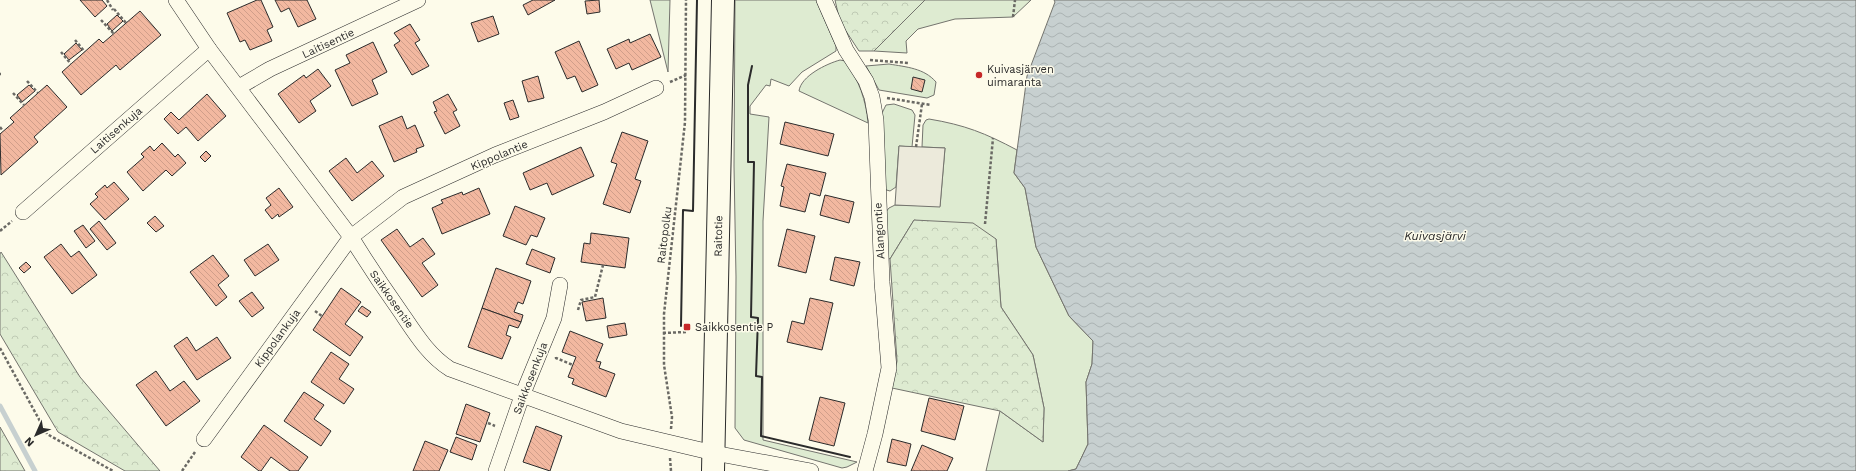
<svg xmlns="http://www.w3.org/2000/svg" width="1856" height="471" font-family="'Work Sans',sans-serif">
<defs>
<pattern id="forest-crowns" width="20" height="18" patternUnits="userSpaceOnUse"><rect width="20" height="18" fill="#deebd1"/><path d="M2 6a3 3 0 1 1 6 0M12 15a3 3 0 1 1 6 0" fill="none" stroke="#bfcab4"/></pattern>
<pattern id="water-waves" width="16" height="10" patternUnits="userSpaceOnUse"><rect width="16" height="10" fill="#c7d0d0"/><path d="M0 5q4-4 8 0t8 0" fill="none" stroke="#abb3b3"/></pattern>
<pattern id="building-back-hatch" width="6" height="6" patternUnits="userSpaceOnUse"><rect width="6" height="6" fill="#f2b8a0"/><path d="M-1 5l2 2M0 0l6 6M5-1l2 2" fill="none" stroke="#d09e8a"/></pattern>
</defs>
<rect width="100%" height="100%" fill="#fdfbea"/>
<g fill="#deebd1" stroke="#74746e">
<polygon points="650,0 670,0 668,72"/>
<polygon points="735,0 816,0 836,46 836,51 802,72 789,86 771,79 770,86 766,85 750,106 750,114 769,117 763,221 763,440 857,462 847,467 842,468 744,440 735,428 736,277 734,166"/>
<polygon points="925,0 1031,0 1013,17 955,19 918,29 906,41 907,53 874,51"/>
<path d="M840,60L845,61C859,80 866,100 868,123L799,91C801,76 826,64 840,60Z"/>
<path d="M889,64C906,67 924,68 936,82L934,95L927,98L879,90L866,66Z"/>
<polygon points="894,104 912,110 915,115 912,147 899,146 896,187 890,191 883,189 882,113 886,105"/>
<path d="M929,119C965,125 985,133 1017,150L1014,173L1025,188L1036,247L1069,316L1093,341L1092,364L1086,382L1088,444L1076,469L1068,471H986L1000,411L1043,442L1044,408L1033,355L1001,307L996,239L914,220L890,259L887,257L885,213L889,208L895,205L940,206L945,148L922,147L923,125L926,120Z"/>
</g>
<g fill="url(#forest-crowns)" stroke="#74746e">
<polygon points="835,0 925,0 874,51 859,51 840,22"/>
<polygon points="914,220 973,223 996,239 1001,307 1033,355 1044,408 1043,442 1000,411 892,388 897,361 890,259"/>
<polygon points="1,252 80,377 160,471 125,471 58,432 0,334 0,254"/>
<polygon points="0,427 25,471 0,471"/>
</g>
<polygon fill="#eceadb" stroke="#74746e" points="899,146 945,148 940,207 895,205"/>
<polygon fill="url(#water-waves)" stroke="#74746e" points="1054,0 1856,0 1856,471 1068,471 1076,469 1088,444 1086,382 1092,364 1093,341 1069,316 1036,247 1025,188 1014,173 1027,76 1055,2"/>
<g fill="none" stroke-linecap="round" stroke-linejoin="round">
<polyline stroke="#c7d0d0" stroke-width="5" points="0,406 35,471"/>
</g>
<g fill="url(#building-back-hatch)" stroke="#2b2b2b">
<polygon points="80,0 102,0 107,6 95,17"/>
<polygon points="257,0 261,0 273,27 267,30 272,41 250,50 245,40 240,42 227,13"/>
<polygon points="275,0 307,0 316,19 298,27 289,8 281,12"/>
<polygon points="533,0 555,0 528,15 523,5"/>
<polygon points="599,0 600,12 587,14 585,1"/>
<polygon points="140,11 161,35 120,70 116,65 81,95 62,72 99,39 103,43"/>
<polygon points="117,15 123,21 112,31 107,24"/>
<polygon points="493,16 499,34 478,42 471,23"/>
<polygon points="410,24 420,40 415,43 429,66 412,75 394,45 400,41 394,33"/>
<polygon points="650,34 661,57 632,70 629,63 616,69 607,49 629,39 630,43"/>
<polygon points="579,41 598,85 582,92 575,76 567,79 555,52"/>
<polygon points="373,42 387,72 372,80 378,94 352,106 335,70 350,63 346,55"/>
<polygon points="76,43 82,50 69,60 64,54"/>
<polygon points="318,69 331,86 310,101 316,111 299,123 278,94 304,75 306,78"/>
<polygon points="538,76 544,98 528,102 522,81"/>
<polygon points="913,77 925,80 922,92 911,89"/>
<polygon points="29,85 35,91 22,102 17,95"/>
<polygon points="47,85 67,107 34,137 38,142 1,175 0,134 14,122 10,118"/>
<polygon points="207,94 226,116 198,141 186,127 178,134 164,119 171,112 179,120"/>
<polygon points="448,94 457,110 453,112 460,126 445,134 434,112 437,111 433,102"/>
<polygon points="513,100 519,117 510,120 504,103"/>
<polygon points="402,116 407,129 415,125 424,146 416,149 417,152 394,162 379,126"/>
<polygon points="785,122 834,134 828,156 780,144"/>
<polygon points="622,132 648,141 635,179 641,181 630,213 603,204 617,164 611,162"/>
<polygon points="162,143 175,157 178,154 186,163 172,176 166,170 143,191 127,172 144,157 141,154 150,146 154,151"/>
<polygon points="581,147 594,176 552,195 547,183 530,190 523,173"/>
<polygon points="206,151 211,156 205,162 200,157"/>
<polygon points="346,158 357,173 372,161 384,176 352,201 329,171"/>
<polygon points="787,164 826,173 820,196 810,193 805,212 780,206 784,187 781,186"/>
<polygon points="114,182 129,199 105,220 90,204 98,197 95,194 105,185 107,188"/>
<polygon points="279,188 293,207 279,217 278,214 272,219 265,210 271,205 266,198"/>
<polygon points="479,188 490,214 442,234 432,208 443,203 441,200 462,192 463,195"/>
<polygon points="825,195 854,202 849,223 820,215"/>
<polygon points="515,206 545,218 537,237 531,235 526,245 503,236"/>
<polygon points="155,216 164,226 156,232 147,223"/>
<polygon points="99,221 116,243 107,250 90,229"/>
<polygon points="83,225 95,241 86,248 74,231"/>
<polygon points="397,229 410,247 423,238 435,254 422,263 438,285 422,297 381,240"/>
<polygon points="787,229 815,236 806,273 778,266"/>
<polygon points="591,233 629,238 625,268 581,262 584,243 590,244"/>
<polygon points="61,244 71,257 79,251 97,275 72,294 44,257"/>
<polygon points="268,244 279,260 255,276 244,260"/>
<polygon points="532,249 555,258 550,273 526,264"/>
<polygon points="213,255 229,276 218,285 227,297 216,306 190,272"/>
<polygon points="835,257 860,262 854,286 830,280"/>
<polygon points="26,262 31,267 24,273 19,268"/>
<polygon points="496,268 531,281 523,304 518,302 514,312 523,315 521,322 482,308"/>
<polygon points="341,288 361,302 345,324 363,337 350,356 313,330"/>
<polygon points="252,292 264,308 252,317 239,301"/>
<polygon points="603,298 606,318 586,321 582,302"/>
<polygon points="810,298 833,303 822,350 787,342 792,321 804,324"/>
<polygon points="362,306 371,312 367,317 358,311"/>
<polygon points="482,308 521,322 518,328 509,325 506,335 511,337 502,359 468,347"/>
<polygon points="625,323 627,335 609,338 607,326"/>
<polygon points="570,331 603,344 596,361 601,362 599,368 615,374 606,397 572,384 574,379 568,377 576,357 562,352"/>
<polygon points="187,337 196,351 217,337 231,358 197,380 174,346"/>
<polygon points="331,352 349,364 339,379 354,389 344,404 311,382"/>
<polygon points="156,371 170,391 184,381 200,401 166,426 136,385"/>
<polygon points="304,392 324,405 314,419 331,431 321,446 284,421"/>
<polygon points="820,397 845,403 834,446 809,440"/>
<polygon points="929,398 964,406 955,440 921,431"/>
<polygon points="466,404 490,413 480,442 456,434"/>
<polygon points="264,425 308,457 298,471 290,471 271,457 261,471 259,471 241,457"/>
<polygon points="536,426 562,436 550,471 523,462"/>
<polygon points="456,437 477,445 472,460 450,452"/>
<polygon points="892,439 911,444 906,466 887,462"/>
<polygon points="425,441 448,450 439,471 413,471"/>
<polygon points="922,445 953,458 947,471 911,471"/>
</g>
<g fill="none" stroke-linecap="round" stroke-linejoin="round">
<g stroke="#2b2b2b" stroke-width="16">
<g id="minor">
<path d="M176,0L209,49L351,237C367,263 383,287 400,311C415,333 428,355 450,369L621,431L714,453L811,471"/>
<polyline points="824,0 846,50 866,81 872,97 876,120 882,282 889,368 875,434 865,471"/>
<polyline points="239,87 270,69 418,0"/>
<polyline points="23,212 209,49"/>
<polyline points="204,439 351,237 403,197 495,155 604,112 656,88"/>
<polyline points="496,471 522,396 554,318 560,285"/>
</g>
</g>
<g stroke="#2b2b2b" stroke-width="24">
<polyline id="primary" points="713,471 723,0"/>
</g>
<g stroke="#6a6964" stroke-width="2.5" stroke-dasharray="3 2" stroke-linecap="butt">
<polyline points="107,0 113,10"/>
<polyline points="114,9 126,23"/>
<polyline points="1013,17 1015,0"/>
<polyline points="101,20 114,34"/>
<polyline points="75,40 85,52"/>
<polyline points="61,52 71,64"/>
<polyline points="870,60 908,63"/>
<polyline points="0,74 1,74"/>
<polyline points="27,81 38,93"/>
<polyline points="670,82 686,75"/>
<polyline points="13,93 24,105"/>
<polyline points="887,98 931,105"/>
<polyline points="0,127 3,131"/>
<polyline points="916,147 922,104"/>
<polyline points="985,224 993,138"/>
<polyline points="0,231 12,221"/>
<polyline points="578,310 581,300 595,297 603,265"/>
<polyline points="315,311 322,316"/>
<polyline points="663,333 686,332"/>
<polyline points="0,348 47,434 113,471"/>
<polyline points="556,357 556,358 573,365"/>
<polyline points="488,423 495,426"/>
<polyline points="671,429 672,417 664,365 664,314 685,122 686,0"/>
<polyline points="670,458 671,471"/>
<polyline points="182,471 195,452"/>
</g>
<use href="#minor" stroke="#fdfbea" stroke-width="15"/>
<use href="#primary" stroke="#fdfbea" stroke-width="22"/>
<g stroke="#2b2b2b" stroke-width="2">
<polyline points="752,66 748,85 748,162 754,162 751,317 758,318 756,376 762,377 761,436 850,457"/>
<polyline points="681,326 683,210 693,211 697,0"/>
</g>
</g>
<g fill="#c62828" stroke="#fdfbea" stroke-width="1.5">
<circle cx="979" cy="75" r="4"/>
<rect x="683" y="323" width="8" height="8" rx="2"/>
</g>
<g text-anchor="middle" stroke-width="3" stroke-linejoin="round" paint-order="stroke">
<g font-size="11" fill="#2b2b2b" stroke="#fdfbea">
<text transform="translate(328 43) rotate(-25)" y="4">Laitisentie</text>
<text transform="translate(116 130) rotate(-41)" y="4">Laitisenkuja</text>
<text transform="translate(499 155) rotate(-23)" y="4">Kippolantie</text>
<text transform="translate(879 231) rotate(-93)" y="4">Alangontie</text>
<text transform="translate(664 235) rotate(-83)" y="4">Raitopolku</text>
<text transform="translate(718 236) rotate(-89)" y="4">Raitotie</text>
<text transform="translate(392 299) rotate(55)" y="4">Saikkosentie</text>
<text transform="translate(277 338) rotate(-54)" y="4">Kippolankuja</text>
<text transform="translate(530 378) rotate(-69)" y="4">Saikkosenkuja</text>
</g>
<g font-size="11" fill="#2b2b2b" stroke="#fdfbea" text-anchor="start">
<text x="987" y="73">Kuivasjärven<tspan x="987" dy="13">uimaranta</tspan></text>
<text x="695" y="331">Saikkosentie P</text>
</g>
<g font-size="12" font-style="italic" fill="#2b2b2b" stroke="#fdfbea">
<text x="1435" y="240">Kuivasjärvi</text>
</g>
</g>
<g transform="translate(36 435) rotate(225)" stroke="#fdfbea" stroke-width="3" paint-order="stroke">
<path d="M0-3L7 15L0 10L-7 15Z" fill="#2b2b2b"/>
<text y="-6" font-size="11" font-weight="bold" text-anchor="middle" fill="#2b2b2b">N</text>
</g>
</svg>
